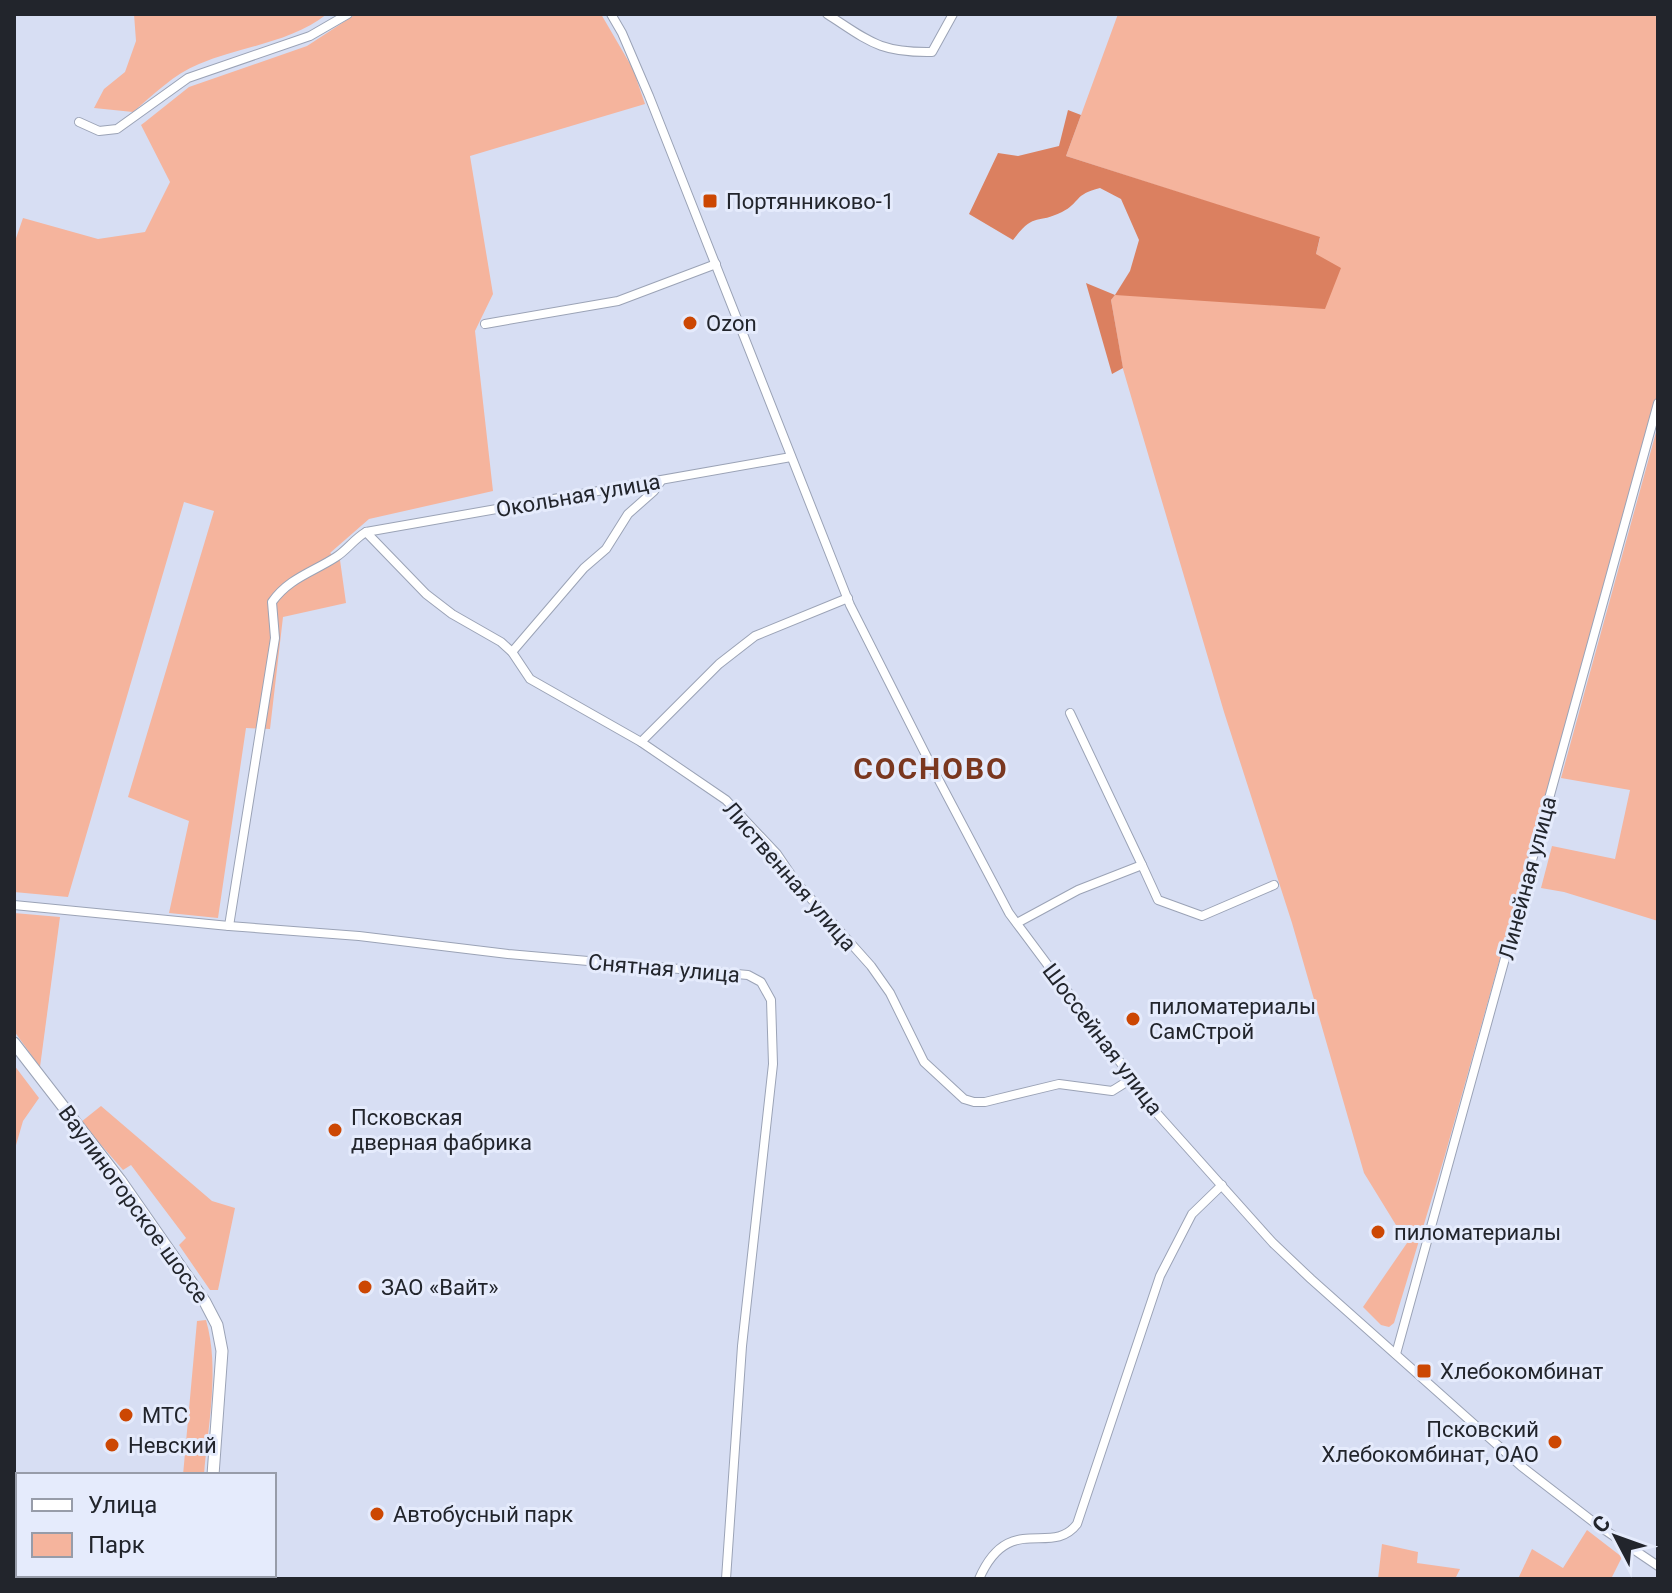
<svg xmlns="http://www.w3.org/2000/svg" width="1672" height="1593" font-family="Roboto,sans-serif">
<rect width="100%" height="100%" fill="#d7def3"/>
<g fill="#f5b49d">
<path d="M134,14H327C290,43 242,46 199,64C174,74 153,95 133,112L94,108L104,89L125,72L136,41Z"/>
<polygon points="356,14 601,14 633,69 645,104 470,156 493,294 475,331 493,491 369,519 330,553 340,560 346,603 283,617 270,729 246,728 218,918 169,913 189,821 128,797 214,511 184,502 68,897 14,892 14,244 23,218 98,239 145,232 170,182 141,125 145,122 189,87 307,46"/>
<polygon points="1118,14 1658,14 1658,393 1445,1155 1394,1323 1389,1327 1381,1325 1363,1307 1407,1243 1364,1173 1292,923 1224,712 1123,369 1111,300 1115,295 1316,254 1320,238 1066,156"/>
<polygon points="1658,425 1658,921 1564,892 1541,888 1552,846 1615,859 1630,790 1561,778"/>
<polygon points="14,913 60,917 40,1067 14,1031"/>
<polygon points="14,1065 39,1098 23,1121 14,1152"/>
<polygon points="101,1106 212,1201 235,1208 218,1290 210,1290 179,1245 186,1238 131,1165 123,1170 81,1122"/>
<path d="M206,1320C220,1369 208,1425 204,1475H183L197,1321Z"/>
<polygon points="1587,1530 1622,1557 1611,1579 1518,1579 1532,1549 1563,1568"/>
<polygon points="1382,1544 1418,1552 1417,1563 1460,1569 1455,1579 1378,1579"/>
</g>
<path fill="#db8060" d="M1068,110L1081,115L1066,156L1320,237L1316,254L1341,268L1325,309L1115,295L1111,300L1123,368L1112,374L1086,283L1115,295L1130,271L1139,240L1121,199L1100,188C1074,194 1080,203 1062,212C1036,225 1035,211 1013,240L969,214L998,153L1018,156L1059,146Z"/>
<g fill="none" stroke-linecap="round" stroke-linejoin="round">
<g stroke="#9ba3b6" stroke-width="10">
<g id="street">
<polyline points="611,14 622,33 649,96 850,605 933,769 1009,913 1123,1066 1128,1081 1273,1243 1311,1279 1521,1466 1596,1524 1658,1566"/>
<path d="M827,14C869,41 879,53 932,52L953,14"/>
<polyline points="79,122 99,131 117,129 188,78 310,36 348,14"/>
<polyline points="485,324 618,301 716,264"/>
<polyline points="366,532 426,594 452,614 501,642 512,652 530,679 641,742 726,800 777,854 796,882 871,966 890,993 924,1062 964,1099 974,1102 985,1102 1059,1084 1112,1091 1128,1081"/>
<polyline points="512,652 584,568 606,549 628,514 654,491 661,481"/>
<polyline points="641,742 719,664 755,636 848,598"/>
<polyline points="1142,865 1158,900 1202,916 1274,885"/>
<polyline points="14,905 229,926 359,936 508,954 748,975 761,982 771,1000 773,1064 742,1346 726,1579"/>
<polyline points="1017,923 1078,890 1142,865 1070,713"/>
<path d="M229,926L275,638L272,602C289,578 313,572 336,557C347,550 354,539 366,532L791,457"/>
<polyline points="1396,1354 1658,403"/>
<path d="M979,1579C1009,1510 1051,1558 1077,1524L1160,1276L1192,1214L1222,1185"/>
</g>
</g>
<g stroke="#9ba3b6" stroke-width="13">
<g id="secondary">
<polyline points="14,1043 120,1180 205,1302 217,1325 222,1351 213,1475"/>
<polyline points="206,1579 206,1575"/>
</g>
</g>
<use href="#street" stroke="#fff" stroke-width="8"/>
<use href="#secondary" stroke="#fff" stroke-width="11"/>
</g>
<g fill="#cc4703" stroke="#e5ebfc" stroke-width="3">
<rect x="702" y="193" width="16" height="16" rx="4"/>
<circle cx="690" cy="323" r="8"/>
<circle cx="1133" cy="1019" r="8"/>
<circle cx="335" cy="1130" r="8"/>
<circle cx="1378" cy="1232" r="8"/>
<circle cx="365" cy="1287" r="8"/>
<rect x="1416" y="1363" width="16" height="16" rx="4"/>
<circle cx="126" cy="1415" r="8"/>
<circle cx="1555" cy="1442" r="8"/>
<circle cx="112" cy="1445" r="8"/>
<circle cx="377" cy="1514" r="8"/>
</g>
<g text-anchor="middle" stroke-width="6" stroke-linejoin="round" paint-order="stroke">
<g font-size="22" fill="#22252c" stroke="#e5ebfc" text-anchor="start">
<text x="726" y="209">Портянниково-1</text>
<text x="706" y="331">Ozon</text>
<text x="1149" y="1014">пиломатериалы<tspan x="1149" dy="25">СамСтрой</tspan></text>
<text x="351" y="1125">Псковская<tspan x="351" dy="25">дверная фабрика</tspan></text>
<text x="1394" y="1240">пиломатериалы</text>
<text x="381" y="1295">ЗАО «Вайт»</text>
<text x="1440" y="1379">Хлебокомбинат</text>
<text x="142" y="1423">МТС</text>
<text x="1539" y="1437" text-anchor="end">Псковский<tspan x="1539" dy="25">Хлебокомбинат, ОАО</tspan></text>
<text x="128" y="1453">Невский</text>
<text x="393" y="1522">Автобусный парк</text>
</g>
<g font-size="22" fill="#22252c" stroke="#e5ebfc">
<text transform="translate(578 495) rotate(-10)" y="8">Окольная улица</text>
<text transform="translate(790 876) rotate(49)" y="8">Лиственная улица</text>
<text transform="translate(1527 878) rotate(-75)" y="8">Линейная улица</text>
<text transform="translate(664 968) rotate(5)" y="8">Снятная улица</text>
<text transform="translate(1103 1039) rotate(53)" y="8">Шоссейная улица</text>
<text transform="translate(134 1204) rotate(54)" y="8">Ваулиногорское шоссе</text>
</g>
<g font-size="30" font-weight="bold" letter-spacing="2" fill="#7a371f" stroke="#e5ebfc">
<text x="931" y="779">СОСНОВО</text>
</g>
</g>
<rect width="1672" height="1593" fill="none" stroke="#22252c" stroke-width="32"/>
<rect x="16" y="1473" width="260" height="104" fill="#e5ebfc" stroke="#979ca9" stroke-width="2"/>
<rect x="32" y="1499" width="40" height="12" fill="#ffffff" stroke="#979ca9" stroke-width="2"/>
<text x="88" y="1513" font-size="24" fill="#22252c">Улица</text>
<rect x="32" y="1533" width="40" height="24" fill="#f5b49d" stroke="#979ca9" stroke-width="2"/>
<text x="88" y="1553" font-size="24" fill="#22252c">Парк</text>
<g transform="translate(1616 1537) rotate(311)" stroke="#e5ebfc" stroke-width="6" paint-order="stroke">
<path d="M0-6L14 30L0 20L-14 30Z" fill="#22252c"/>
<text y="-12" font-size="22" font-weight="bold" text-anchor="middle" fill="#22252c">С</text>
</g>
</svg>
